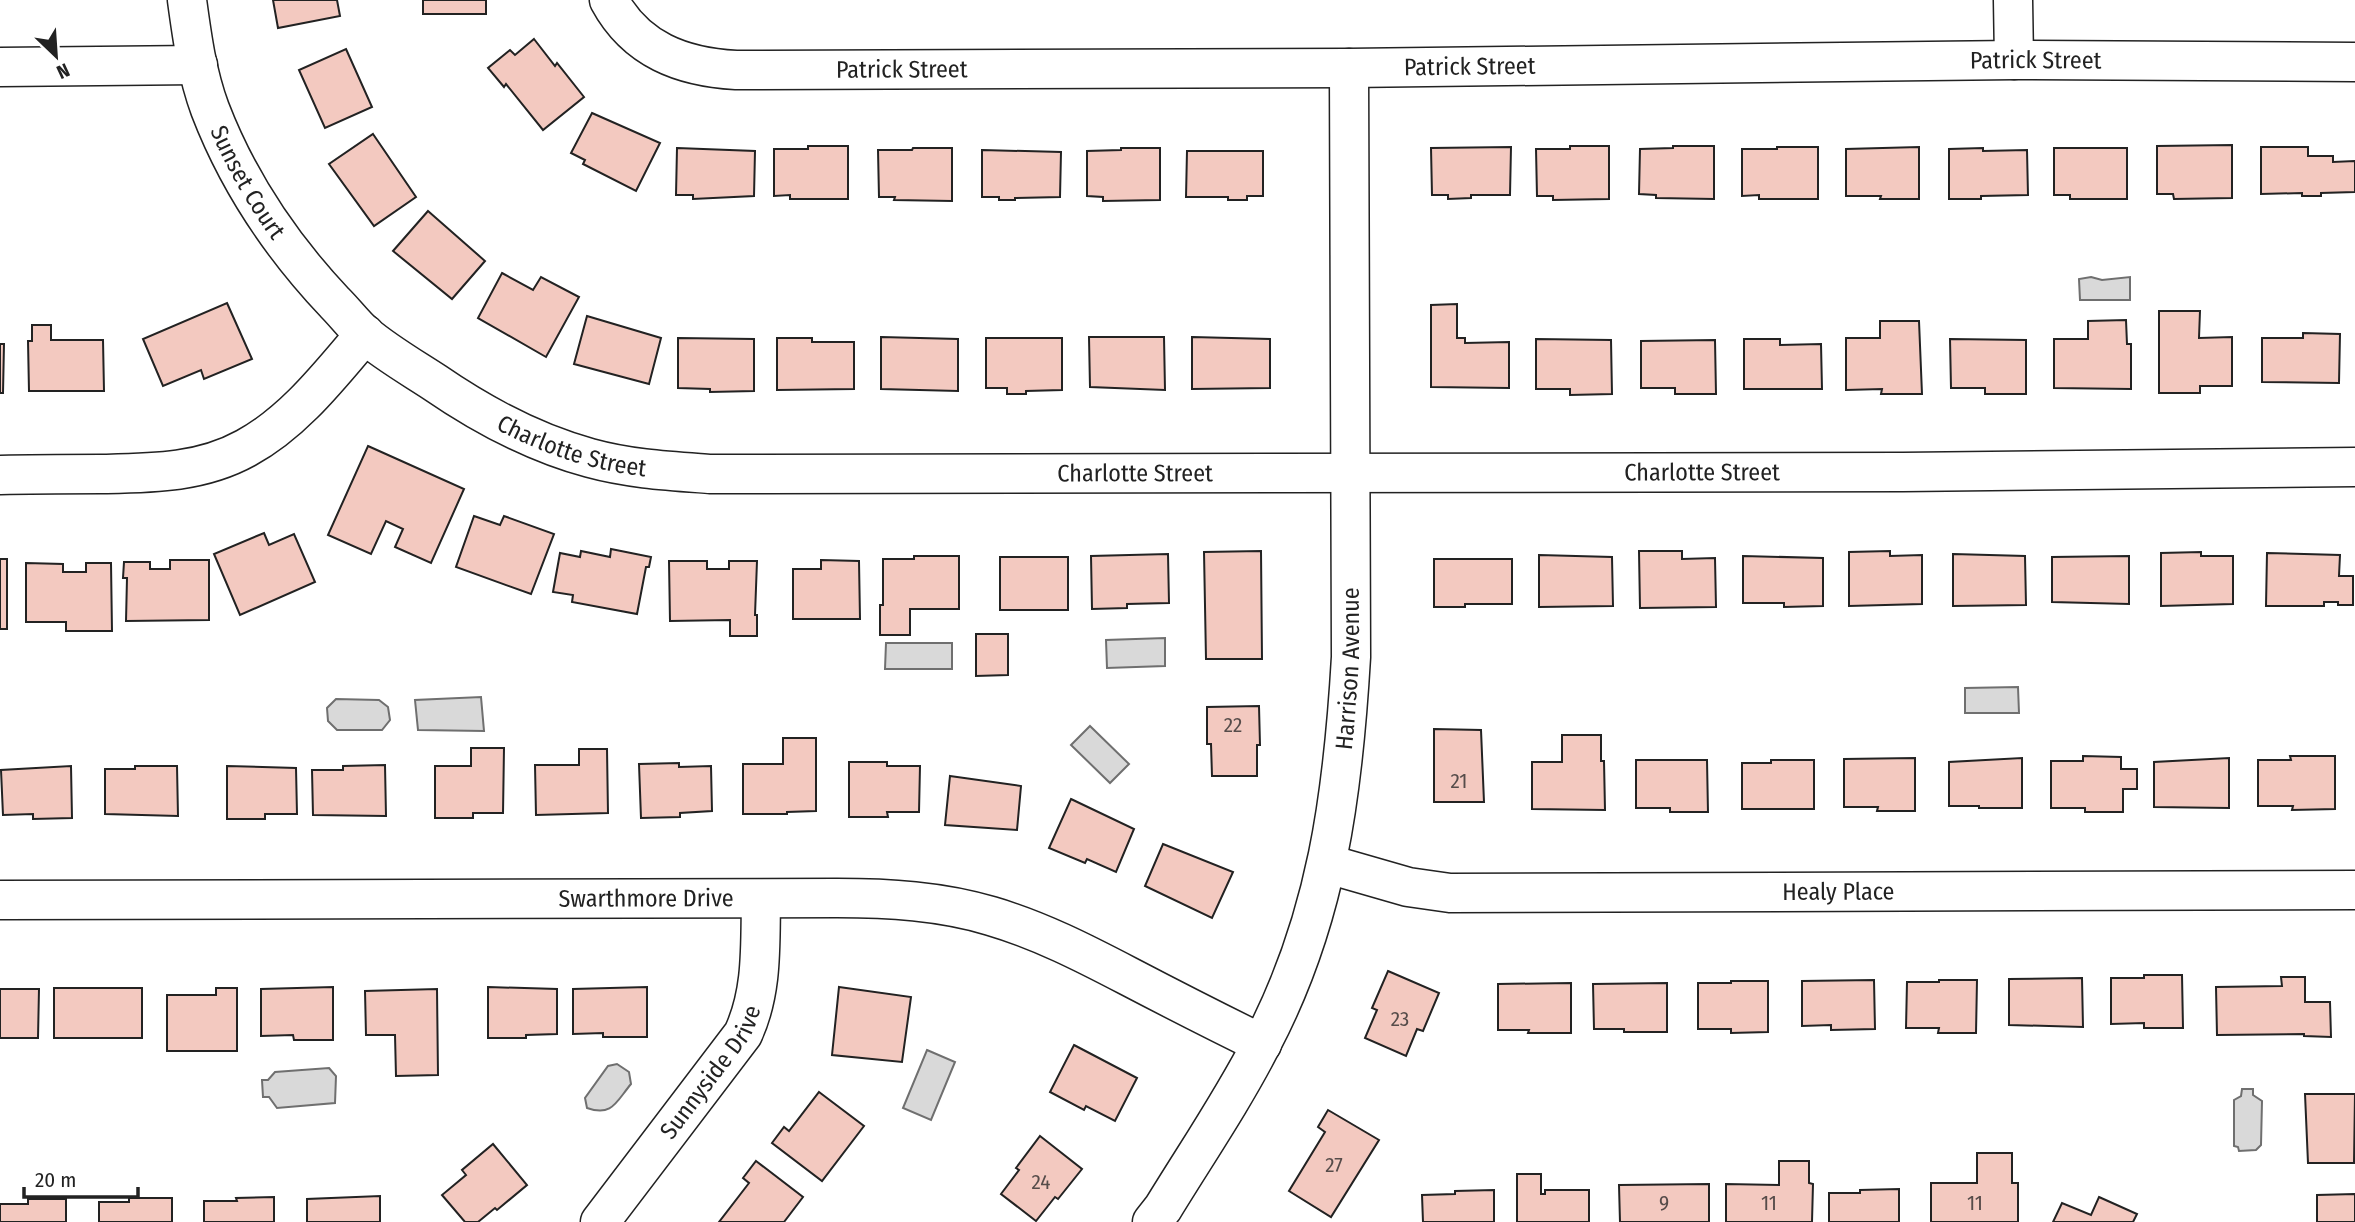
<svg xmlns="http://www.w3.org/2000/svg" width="2355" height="1222" font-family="'Fira Sans Condensed',sans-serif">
<rect width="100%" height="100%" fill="#fff"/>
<g fill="#d9d9d9" stroke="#6f6f6f" stroke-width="2">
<polygon points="2091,277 2102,280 2130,277 2130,300 2080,300 2079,279"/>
<polygon points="1165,638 1165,666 1107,668 1106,640"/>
<polygon points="886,643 952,643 952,669 885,669"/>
<polygon points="2018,687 2019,713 1965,713 1965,688"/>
<polygon points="481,697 484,731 418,730 415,700"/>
<polygon points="336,699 379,700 388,707 390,720 382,730 337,730 328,721 327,708"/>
<polygon points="1090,726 1129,764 1110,783 1071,745"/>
<polygon points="927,1050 955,1062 931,1120 903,1108"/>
<path d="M617,1064L629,1072L631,1084C616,1102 612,1117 587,1108L585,1098L608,1066Z"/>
<polygon points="329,1068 336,1076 335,1103 277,1108 269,1097 263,1097 262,1080 268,1080 275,1072"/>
<polygon points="2242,1089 2253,1089 2253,1095 2262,1101 2261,1145 2256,1150 2239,1151 2238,1147 2234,1146 2234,1100 2241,1096"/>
</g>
<g fill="#f3c9c0" stroke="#222" stroke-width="2">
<polygon points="273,0 337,0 340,16 278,28"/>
<rect x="423" y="0" width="63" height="14"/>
<polygon points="534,39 555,66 557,63 584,97 543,130 506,84 504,87 488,68 510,50 515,55"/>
<polygon points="346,49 372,107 325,128 299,70"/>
<polygon points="592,113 660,143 636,191 583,164 585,160 571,153"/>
<polygon points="373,134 416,197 374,226 329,164"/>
<polygon points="2232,145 2232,198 2174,199 2173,194 2157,194 2157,146"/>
<polygon points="808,146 848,146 848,199 790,199 790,195 774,196 774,149 808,149"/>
<polygon points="1570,146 1609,146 1609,199 1553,200 1553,196 1537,196 1536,149 1570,149"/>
<polygon points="1673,146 1714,146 1714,199 1656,198 1656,195 1639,194 1640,149 1673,148"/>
<polygon points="1511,147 1510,195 1471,195 1471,198 1448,199 1448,195 1432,195 1431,148"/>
<polygon points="1777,147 1818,147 1818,199 1759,199 1759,195 1742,196 1742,149 1777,149"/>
<polygon points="1919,147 1919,199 1880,199 1881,196 1846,196 1846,149"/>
<polygon points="2261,147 2308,147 2308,156 2333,156 2333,162 2355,161 2355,192 2321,193 2321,196 2302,196 2302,193 2261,194"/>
<polygon points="677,148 755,151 754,196 693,199 693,195 676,195"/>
<polygon points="913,148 952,148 952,201 894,200 895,197 879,197 878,150 912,150"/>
<polygon points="1121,148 1160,148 1160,200 1103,201 1103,197 1087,196 1087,151 1121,150"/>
<polygon points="1983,148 1983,151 2027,150 2028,195 1981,196 1981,199 1949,199 1949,149"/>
<polygon points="2054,148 2127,148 2127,199 2070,199 2070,195 2054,195"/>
<polygon points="982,150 1061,152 1060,197 1015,198 1015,200 999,200 999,197 982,197"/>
<polygon points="1187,151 1263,151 1263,196 1247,196 1247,200 1228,200 1228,197 1186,197"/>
<polygon points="428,211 485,261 452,299 393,251"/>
<polygon points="502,273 533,290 541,277 579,297 546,357 478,318"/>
<polygon points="227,303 252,359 204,379 201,370 163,386 143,339"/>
<polygon points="1457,304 1457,338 1465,338 1465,343 1509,342 1509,388 1431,387 1431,305"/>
<polygon points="2159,311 2200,311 2199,338 2232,337 2232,386 2200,386 2200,393 2159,393"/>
<polygon points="587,316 661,338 649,384 574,364"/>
<polygon points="2126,320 2127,344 2131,344 2131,389 2054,388 2054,339 2088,339 2088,321"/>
<polygon points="1880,321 1919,321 1922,394 1881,394 1882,389 1846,390 1846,338 1880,338"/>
<polygon points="32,325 51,325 51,340 103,340 104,391 29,391 28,341 32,341"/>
<polygon points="2303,333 2340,334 2339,383 2262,382 2262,338 2303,338"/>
<polygon points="881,337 958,339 958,391 881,389"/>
<polygon points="1089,337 1164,337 1165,390 1090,387"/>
<polygon points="1192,337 1270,339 1270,388 1192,389"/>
<polygon points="678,338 754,339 754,391 710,392 710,389 678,388"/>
<polygon points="777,338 812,338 812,342 854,342 854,389 777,390"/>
<polygon points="986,338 1062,338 1062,390 1026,391 1026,394 1007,394 1007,388 986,388"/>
<polygon points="1536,339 1611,340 1612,394 1570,395 1570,389 1536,389"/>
<polygon points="1744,339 1780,339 1780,345 1821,344 1822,389 1744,389"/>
<polygon points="1950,339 2026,340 2026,394 1985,394 1985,388 1951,388"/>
<polygon points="1715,340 1716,394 1675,394 1675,388 1641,388 1641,341"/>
<polygon points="0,344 4,344 3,393 0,393"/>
<polygon points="368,446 464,489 431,563 395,547 403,529 386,521 371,554 328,535"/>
<polygon points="474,516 500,525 504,516 554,534 531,594 456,567"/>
<polygon points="264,533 269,545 294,534 315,582 240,615 214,554"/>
<polygon points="611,549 651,557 649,567 646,567 637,614 572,602 573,595 553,592 560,553 580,557 581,551 610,557"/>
<polygon points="1261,551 1262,659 1206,659 1204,552"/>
<polygon points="1639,551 1682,551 1682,559 1715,558 1716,607 1640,608"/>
<polygon points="1890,551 1890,556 1922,555 1922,604 1849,606 1849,552"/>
<polygon points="2201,552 2201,556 2233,556 2233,604 2161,606 2161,553"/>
<polygon points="2267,553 2340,555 2339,576 2353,576 2353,605 2338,605 2338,602 2324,602 2324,606 2266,606"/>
<polygon points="1168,554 1169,603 1127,604 1127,608 1092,609 1091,556"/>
<polygon points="1953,554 2025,556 2026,605 1953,606"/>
<polygon points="1539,555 1612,557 1613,606 1539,607"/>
<polygon points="914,556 959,556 959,609 910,609 910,635 880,635 880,605 883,605 883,559 914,559"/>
<polygon points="1743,556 1823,558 1823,606 1784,607 1784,603 1743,603"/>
<polygon points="2129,556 2129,604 2052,602 2052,557"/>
<rect x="1000" y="557" width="68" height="53"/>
<rect x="0" y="559" width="7" height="70"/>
<polygon points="1434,559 1512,559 1512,604 1465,604 1465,607 1434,607"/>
<polygon points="170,560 209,560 209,620 126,621 127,578 123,578 124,562 150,562 150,569 170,569"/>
<polygon points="821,560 859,561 860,619 793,619 793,569 821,569"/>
<polygon points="669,561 707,561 707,569 729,569 729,561 757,561 755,615 757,615 757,636 730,636 730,620 670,621"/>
<polygon points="26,563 63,564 63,572 86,572 86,563 111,563 112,631 66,631 66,622 26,622"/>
<polygon points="976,634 1008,634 1008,675 976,676"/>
<polygon points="1259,706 1260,745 1257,745 1257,776 1212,776 1211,744 1207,744 1207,707"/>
<polygon points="1434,729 1481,730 1484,802 1434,802"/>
<polygon points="1562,735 1601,735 1601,761 1604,761 1605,810 1532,809 1532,762 1562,762"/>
<polygon points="783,738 816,738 816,811 787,812 787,814 743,814 743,764 783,764"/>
<polygon points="471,748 504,748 503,813 473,813 473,818 435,818 435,766 471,766"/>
<polygon points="579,749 607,749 608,813 536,815 535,765 579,765"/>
<polygon points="2083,756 2121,757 2121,769 2137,769 2137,789 2123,789 2123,812 2085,812 2085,808 2051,808 2051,761 2083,761"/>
<polygon points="2290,756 2335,756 2335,809 2292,810 2293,806 2258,806 2258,760 2291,760"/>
<polygon points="1915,758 1915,811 1877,811 1878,807 1844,807 1844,759"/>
<polygon points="2022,758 2022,808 1979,808 1979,806 1949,806 1949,762"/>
<polygon points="2229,758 2229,808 2154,807 2154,762"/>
<polygon points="1636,760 1707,760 1708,812 1670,812 1670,808 1636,808"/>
<polygon points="1771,760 1814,760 1814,809 1742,809 1742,763 1771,763"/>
<polygon points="849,762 887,762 887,766 920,766 919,812 887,812 888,817 849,817"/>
<polygon points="679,763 679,767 711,766 712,811 680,813 680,817 641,818 639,764"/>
<polygon points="385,765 386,816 313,815 312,770 343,770 343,766"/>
<polygon points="71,766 72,818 33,819 33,814 3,815 1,770"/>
<polygon points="135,766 177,766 178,816 105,814 105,769 135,769"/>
<polygon points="227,766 296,768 297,814 265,814 265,819 227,819"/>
<polygon points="950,776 1021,786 1017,830 945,825"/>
<polygon points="1071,799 1134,829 1116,872 1087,859 1085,863 1049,848"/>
<polygon points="1163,844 1233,872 1212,918 1145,886"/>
<polygon points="1388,971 1439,993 1423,1031 1417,1029 1406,1056 1365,1038 1377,1010 1372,1008"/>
<polygon points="2144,975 2182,975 2183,1028 2144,1028 2144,1023 2111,1024 2111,978 2144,978"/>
<polygon points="2281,977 2305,977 2305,1002 2330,1002 2331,1037 2304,1036 2304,1034 2217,1035 2216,987 2282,986"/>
<polygon points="2082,978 2083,1027 2009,1025 2009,979"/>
<polygon points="1874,980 1875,1029 1831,1030 1831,1025 1802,1026 1802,981"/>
<polygon points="1939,980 1977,980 1976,1033 1938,1033 1939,1028 1906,1028 1907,982 1939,982"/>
<polygon points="1731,981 1768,981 1768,1032 1731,1033 1731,1029 1698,1029 1698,983 1731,983"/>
<polygon points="1571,983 1571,1033 1528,1033 1529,1030 1498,1030 1498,984"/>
<polygon points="1667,983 1667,1032 1624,1032 1624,1029 1594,1029 1593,984"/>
<polygon points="333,987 333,1040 294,1040 293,1035 261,1036 261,989"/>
<polygon points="488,987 557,989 557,1034 526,1035 526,1038 488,1038"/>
<polygon points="647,987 647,1037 603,1037 603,1033 573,1034 573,989"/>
<polygon points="839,987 911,997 902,1062 832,1055"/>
<rect x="54" y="988" width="88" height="50"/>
<polygon points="216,988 237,988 237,1051 167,1051 167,995 216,995"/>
<polygon points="0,989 39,989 38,1038 0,1038"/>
<polygon points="437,989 438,1075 396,1076 395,1035 366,1035 365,991"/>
<polygon points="1074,1045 1137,1078 1115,1121 1086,1106 1084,1110 1050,1092"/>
<polygon points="819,1092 864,1126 822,1181 772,1143 784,1127 789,1131"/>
<polygon points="2305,1094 2355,1094 2354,1163 2308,1163"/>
<polygon points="1328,1110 1379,1140 1331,1217 1289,1191 1325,1132 1318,1127"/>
<polygon points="1040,1136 1082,1169 1058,1199 1055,1197 1036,1221 1001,1194 1019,1170 1016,1168"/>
<polygon points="493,1144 527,1185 497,1210 495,1208 478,1222 465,1222 442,1195 466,1175 462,1170"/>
<polygon points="1977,1153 2012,1153 2012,1183 2018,1183 2018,1222 1931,1222 1931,1183 1977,1183"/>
<polygon points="756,1161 803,1197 784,1222 719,1222 749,1183 743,1178"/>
<polygon points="1779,1161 1809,1161 1809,1183 1813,1184 1812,1222 1726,1222 1726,1184 1779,1185"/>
<polygon points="1517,1174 1541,1174 1541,1194 1545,1194 1545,1190 1589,1190 1589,1222 1517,1222"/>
<polygon points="1709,1184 1709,1222 1620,1222 1619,1185"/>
<polygon points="1899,1189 1899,1222 1829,1222 1829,1193 1860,1193 1860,1190"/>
<polygon points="1494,1190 1494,1222 1423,1222 1422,1195 1455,1194 1455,1191"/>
<polygon points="2355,1194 2355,1222 2317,1222 2317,1195"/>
<polygon points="380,1196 380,1222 307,1222 307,1199"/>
<polygon points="274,1197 274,1222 204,1222 204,1201 237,1201 236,1198"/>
<polygon points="2099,1197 2137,1214 2133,1222 2053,1222 2062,1203 2091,1215"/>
<polygon points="129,1198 172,1198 172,1222 99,1222 99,1202 129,1202"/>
<polygon points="28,1199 66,1199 66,1222 0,1222 0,1204 28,1204"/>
</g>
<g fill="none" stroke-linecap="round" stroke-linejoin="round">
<g stroke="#222" stroke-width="41">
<g id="minor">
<path id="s1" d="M187,0C192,37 197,74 210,109C238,182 282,247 335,303C345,313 354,325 364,334C385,352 411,367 434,382C482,415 534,443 590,458C630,469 670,471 711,474L1903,472L2355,467"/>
<path id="s2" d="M609,0C636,50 682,67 736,70L1349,68L2014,60L2355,62"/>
<polyline points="2013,0 2014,60"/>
<polyline points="0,67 198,65"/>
<path d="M0,475C34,474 68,474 101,474C152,473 201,473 246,448C294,422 330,375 365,334"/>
<path id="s3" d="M1328,864L1408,887L1450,893L2355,890"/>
<path id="s4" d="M0,900L837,898C888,898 941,901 991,916C1039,930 1084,953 1128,976C1172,999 1217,1022 1262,1044"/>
<path id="s5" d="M600,1222L743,1034C763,991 760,945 761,899"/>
<path id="s6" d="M1152,1222L1163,1208C1196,1154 1233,1100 1262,1043C1327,919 1343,795 1351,657L1349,68"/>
</g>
</g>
<use href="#minor" stroke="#fff" stroke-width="38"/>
</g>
<g text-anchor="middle" stroke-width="5" stroke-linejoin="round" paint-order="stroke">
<g font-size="21" fill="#564c4a">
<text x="1233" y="732">22</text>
<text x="1459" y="788">21</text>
<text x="1400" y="1026">23</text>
<text x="1334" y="1172">27</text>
<text x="1041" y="1189">24</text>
<text x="1664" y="1210">9</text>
<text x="1769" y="1210">11</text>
<text x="1975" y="1210">11</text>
</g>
<g font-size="24" fill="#222" stroke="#fff">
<text dy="8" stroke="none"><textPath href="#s2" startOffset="1452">Patrick Street</textPath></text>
<text dy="8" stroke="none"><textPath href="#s2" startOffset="886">Patrick Street</textPath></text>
<text dy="8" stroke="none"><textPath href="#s2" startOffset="318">Patrick Street</textPath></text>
<text dy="8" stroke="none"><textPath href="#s1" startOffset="194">Sunset Court</textPath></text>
<text dy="8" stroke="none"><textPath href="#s1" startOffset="625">Charlotte Street</textPath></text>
<text dy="8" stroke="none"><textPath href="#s1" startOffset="1759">Charlotte Street</textPath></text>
<text dy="8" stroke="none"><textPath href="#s1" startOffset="1192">Charlotte Street</textPath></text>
<text dy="8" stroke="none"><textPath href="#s6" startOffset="598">Harrison Avenue</textPath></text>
<text dy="8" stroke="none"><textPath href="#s3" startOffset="514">Healy Place</textPath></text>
<text dy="8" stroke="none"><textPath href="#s4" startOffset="646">Swarthmore Drive</textPath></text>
<text dy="8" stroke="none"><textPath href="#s5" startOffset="187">Sunnyside Drive</textPath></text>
</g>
</g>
<g transform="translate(56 56) rotate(155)" stroke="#ffffff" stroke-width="5" paint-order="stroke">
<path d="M0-5L12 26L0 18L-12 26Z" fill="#222222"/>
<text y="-10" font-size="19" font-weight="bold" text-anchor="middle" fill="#222222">N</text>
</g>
<path d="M24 1187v10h114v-10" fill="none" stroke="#222222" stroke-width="3.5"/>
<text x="35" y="1187" font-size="21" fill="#222222" stroke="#ffffff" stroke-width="5" paint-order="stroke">20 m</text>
</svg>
